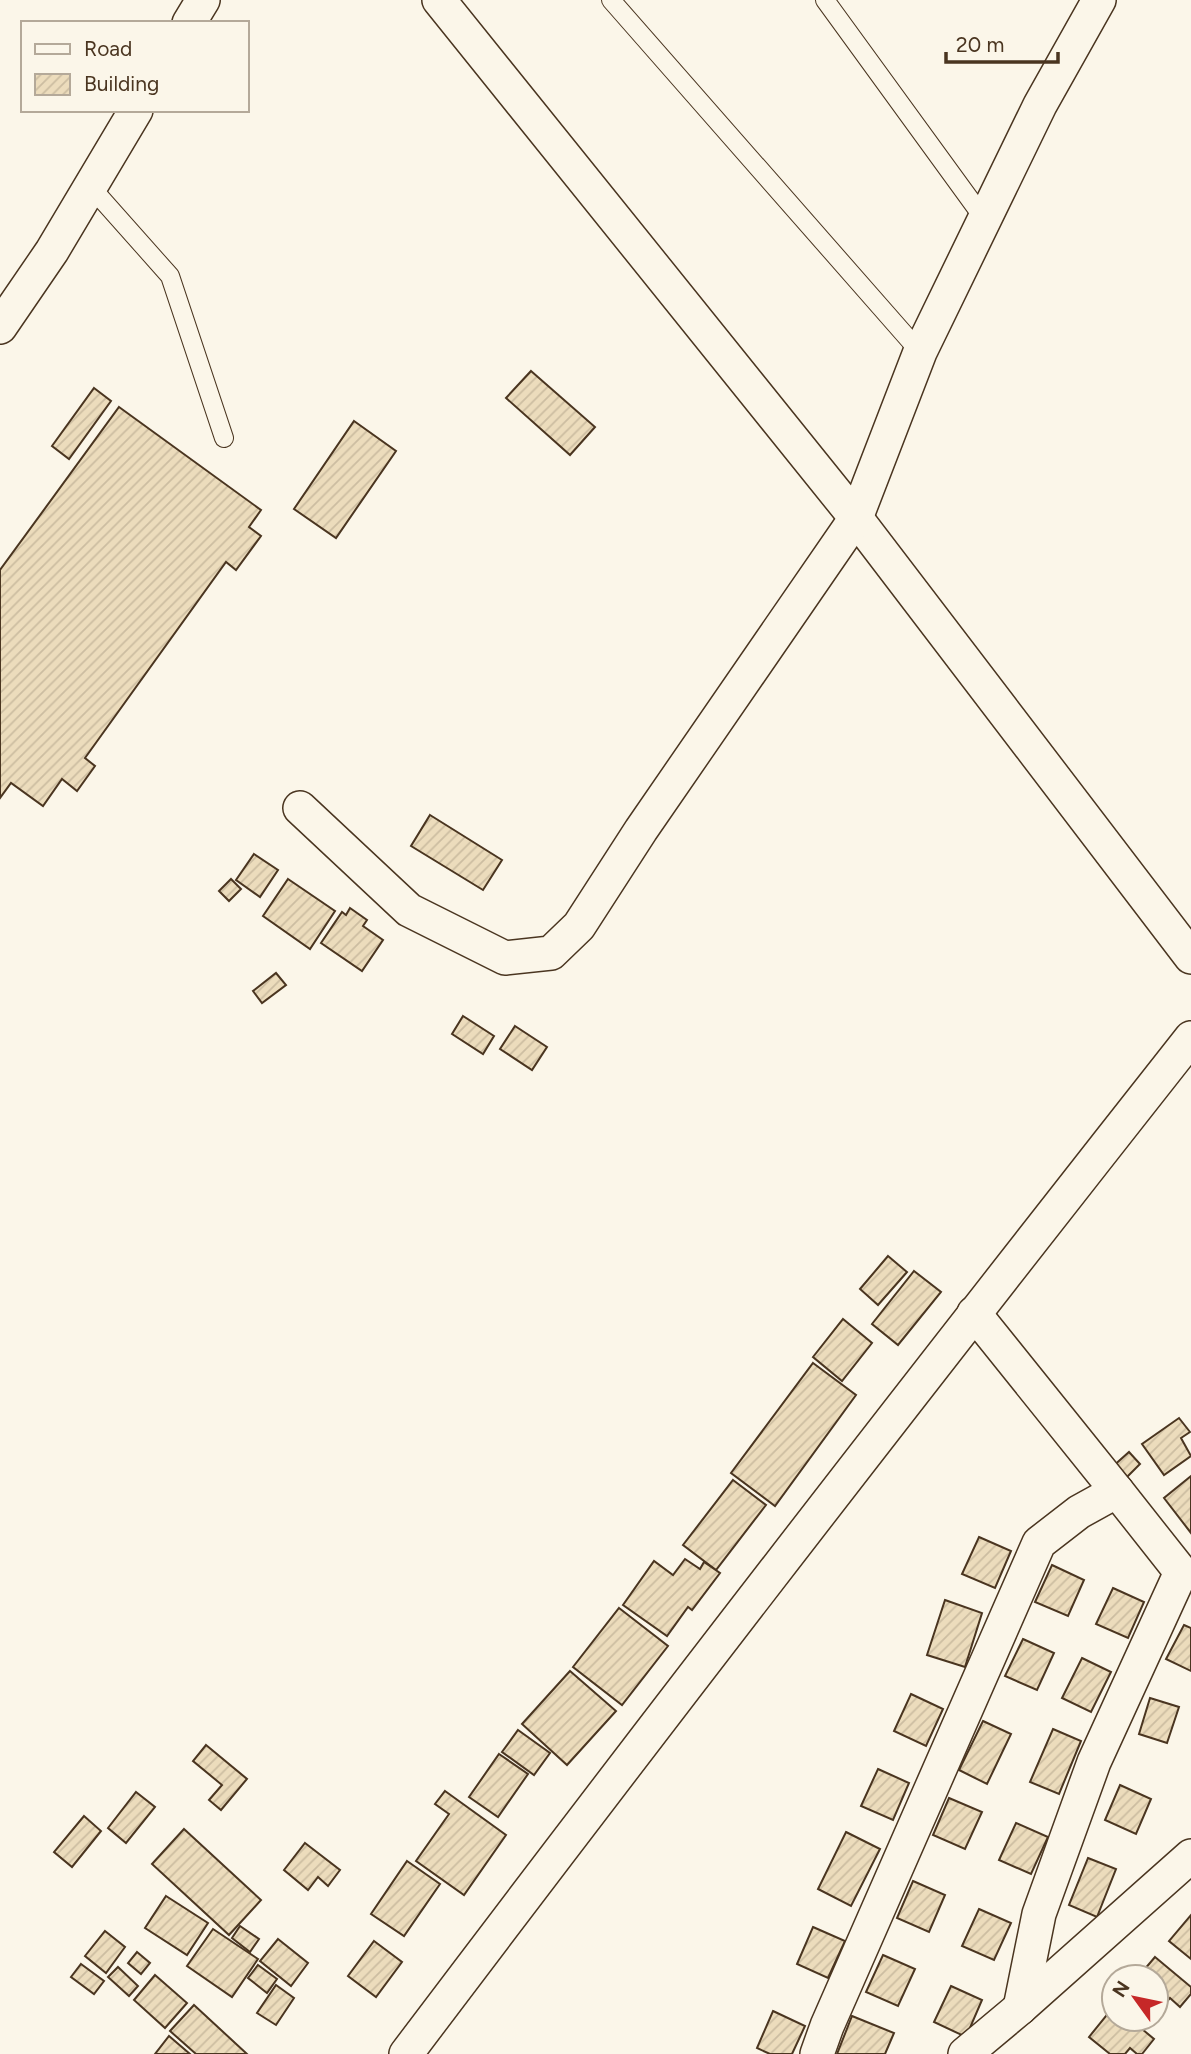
<svg xmlns="http://www.w3.org/2000/svg" width="1191" height="2054" font-family="Figtree,sans-serif">
<defs>
<pattern id="building-hatch" width="6" height="6" patternUnits="userSpaceOnUse" patternTransform="scale(1.75)"><rect width="6" height="6" fill="#ecdcbc"/><path d="M-1 1l2-2M0 6l6-6M5 7l2-2" fill="none" stroke="#ccbda1"/></pattern>
</defs>
<rect width="100%" height="100%" fill="#fbf6e9"/>
<g fill="url(#building-hatch)" stroke="#4a3520" stroke-width="2">
<polygon points="531,371 595,427 570,455 506,398"/>
<polygon points="94,388 111,401 69,459 52,446"/>
<polygon points="119,407 261,510 249,527 261,536 236,570 226,562 85,758 95,766 77,791 62,779 43,806 11,783 0,798 0,570"/>
<polygon points="354,421 396,451 336,538 294,509"/>
<polygon points="430,815 502,860 483,890 411,846"/>
<polygon points="254,854 278,870 260,897 236,880"/>
<polygon points="231,879 241,889 229,901 219,891"/>
<polygon points="288,879 335,911 310,949 263,916"/>
<polygon points="350,908 367,920 363,926 383,940 362,971 321,943 342,912 346,915"/>
<polygon points="276,973 286,985 262,1003 253,991"/>
<polygon points="463,1016 494,1036 483,1054 452,1034"/>
<polygon points="515,1026 547,1047 532,1070 500,1049"/>
<polygon points="888,1256 907,1272 878,1305 860,1289"/>
<polygon points="914,1271 941,1292 898,1345 872,1324"/>
<polygon points="843,1319 872,1343 842,1381 813,1357"/>
<polygon points="813,1363 856,1395 775,1506 731,1473"/>
<polygon points="1179,1418 1190,1432 1181,1438 1191,1456 1164,1475 1142,1444"/>
<polygon points="1129,1452 1140,1464 1123,1481 1111,1468"/>
<polygon points="1191,1476 1191,1533 1164,1498"/>
<polygon points="733,1480 766,1505 716,1570 683,1545"/>
<polygon points="979,1537 1011,1551 995,1588 962,1574"/>
<polygon points="685,1559 700,1569 704,1562 720,1573 692,1610 688,1607 667,1636 623,1605 654,1561 673,1575"/>
<polygon points="1052,1565 1084,1580 1068,1616 1035,1602"/>
<polygon points="1113,1588 1144,1602 1128,1638 1096,1624"/>
<polygon points="945,1600 982,1613 965,1667 927,1655"/>
<polygon points="619,1608 668,1646 622,1705 573,1667"/>
<polygon points="1184,1625 1191,1628 1191,1671 1166,1659"/>
<polygon points="1023,1639 1054,1653 1037,1690 1005,1676"/>
<polygon points="1082,1658 1111,1672 1091,1712 1062,1698"/>
<polygon points="570,1671 616,1711 567,1765 522,1724"/>
<polygon points="911,1694 943,1709 926,1746 894,1731"/>
<polygon points="1150,1698 1179,1707 1167,1743 1139,1734"/>
<polygon points="983,1721 1011,1734 987,1784 959,1770"/>
<polygon points="1053,1729 1081,1741 1059,1794 1030,1782"/>
<polygon points="518,1730 550,1753 534,1775 502,1752"/>
<polygon points="206,1745 247,1779 221,1810 209,1800 222,1785 193,1761"/>
<polygon points="499,1754 528,1774 498,1817 469,1797"/>
<polygon points="878,1769 909,1783 893,1820 861,1806"/>
<polygon points="1120,1785 1151,1799 1136,1834 1105,1820"/>
<polygon points="445,1791 506,1835 464,1895 416,1861 449,1814 435,1804"/>
<polygon points="136,1792 155,1807 126,1843 108,1828"/>
<polygon points="949,1798 982,1812 965,1849 933,1835"/>
<polygon points="84,1816 101,1831 72,1867 54,1852"/>
<polygon points="1016,1823 1048,1837 1031,1874 999,1860"/>
<polygon points="184,1829 261,1900 229,1935 152,1864"/>
<polygon points="846,1832 880,1849 851,1906 818,1889"/>
<polygon points="305,1843 340,1870 328,1886 318,1877 308,1890 284,1870"/>
<polygon points="1088,1858 1116,1869 1097,1917 1069,1905"/>
<polygon points="407,1861 440,1884 404,1936 371,1914"/>
<polygon points="913,1881 945,1895 929,1932 897,1918"/>
<polygon points="166,1896 208,1923 187,1955 145,1928"/>
<polygon points="979,1909 1011,1923 994,1960 962,1946"/>
<polygon points="1191,1915 1191,1959 1169,1941"/>
<polygon points="240,1926 259,1939 250,1952 232,1938"/>
<polygon points="813,1927 845,1941 828,1978 797,1964"/>
<polygon points="213,1929 258,1959 232,1997 187,1966"/>
<polygon points="105,1931 125,1947 106,1973 85,1956"/>
<polygon points="278,1939 308,1963 291,1986 260,1961"/>
<polygon points="374,1941 402,1962 376,1997 348,1976"/>
<polygon points="137,1952 150,1963 141,1974 128,1963"/>
<polygon points="883,1955 915,1969 898,2006 866,1992"/>
<polygon points="1155,1957 1191,1987 1191,1994 1180,2007 1170,1998 1159,2012 1156,2009 1156,1977 1138,1977"/>
<polygon points="81,1964 104,1981 94,1994 71,1977"/>
<polygon points="258,1965 277,1979 267,1993 248,1978"/>
<polygon points="118,1967 138,1986 129,1996 108,1977"/>
<polygon points="155,1975 187,2003 165,2028 134,2000"/>
<polygon points="276,1985 294,1998 276,2025 257,2013"/>
<polygon points="951,1986 982,2000 966,2037 934,2022"/>
<polygon points="194,2005 247,2054 196,2054 170,2031"/>
<polygon points="1114,2006 1114,2019 1130,2019 1154,2039 1142,2054 1137,2054 1130,2048 1125,2054 1110,2054 1089,2037"/>
<polygon points="773,2011 805,2026 792,2054 770,2054 757,2048"/>
<polygon points="852,2016 894,2033 885,2054 837,2054"/>
<polygon points="169,2036 190,2054 155,2054"/>
</g>
<g fill="none" stroke-linecap="round" stroke-linejoin="round">
<g stroke="#4a3520" stroke-width="20">
<g id="service">
<polyline points="611,0 920,352"/>
<polyline points="825,0 985,220"/>
<polyline points="90,186 170,276 224,438"/>
</g>
</g>
<g stroke="#4a3520" stroke-width="36">
<g id="minor">
<polyline points="439,0 856,518 1191,957"/>
<polyline points="189,23 203,0"/>
<polyline points="0,327 52,251 136,110"/>
<polyline points="300,808 409,910 505,958 551,953 579,926 641,830 856,518 920,352 1040,105 1099,0"/>
<polyline points="974,1313 1117,1491"/>
<path d="M406,2054C664,1712 926,1374 1191,1038"/>
<polyline points="817,2054 827,2026 1039,1543 1079,1512 1117,1491 1181,1572 1094,1762 1039,1914 1020,2008"/>
<polyline points="965,2054 1020,2008 1191,1856"/>
</g>
</g>
<use href="#service" stroke="#fbf6e9" stroke-width="18"/>
<use href="#minor" stroke="#fbf6e9" stroke-width="33"/>
</g>
<rect x="21" y="21" width="228" height="91" fill="#fbf6e9" stroke="#b4a999" stroke-width="2"/>
<rect x="35" y="44" width="35" height="10" fill="#fbf6e9" stroke="#b4a999" stroke-width="2"/>
<text x="84" y="56" font-size="21" fill="#4a3520">Road</text>
<rect x="35" y="74" width="35" height="21" fill="url(#building-hatch)" stroke="#b4a999" stroke-width="2"/>
<text x="84" y="91" font-size="21" fill="#4a3520">Building</text>
<g transform="translate(1135 1998) rotate(303)"><circle r="33" fill="#fbf6e9" stroke="#b4a999" stroke-width="2"/>
<path d="M0-5L12 26L0 18L-12 26Z" fill="#c62828"/>
<text y="-10" font-size="19" font-weight="bold" text-anchor="middle" fill="#4a3520">N</text>
</g>
<path d="M946 52v10h112v-10" fill="none" stroke="#4a3520" stroke-width="3.5"/>
<text x="956" y="52" font-size="21" fill="#4a3520" stroke="#fbf6e9" stroke-width="5" paint-order="stroke">20 m</text>
</svg>
